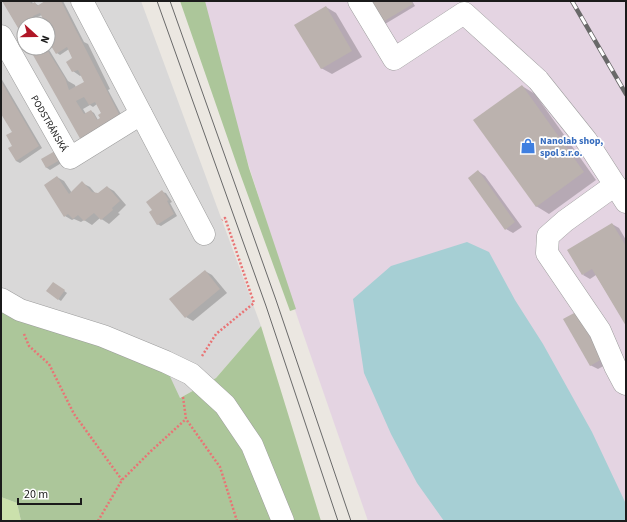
<svg xmlns="http://www.w3.org/2000/svg" width="627" height="522" font-family="'Source Sans 3',sans-serif">
<rect width="100%" height="100%" fill="#ebe7e1"/>
<path fill="#d9d8d8" fill-rule="evenodd" d="M1,1H141L261,326L216,378L180,398L1,304ZM24,24H48V48H24Z"/>
<polygon fill="#e4d4e2" points="196,1 626,1 626,521 368,521 297,316"/>
<polygon fill="#cbe1ac" points="1,497 17,503 21,521 1,521"/>
<g fill="#acc69a">
<polygon points="180,1 205,1 249,168 296,309 290,311 238,168"/>
<polygon points="1,304 166,368 180,398 216,378 261,326 321,521 21,521 17,503 1,497"/>
</g>
<polygon fill="#a6cfd4" points="467,242 489,252 515,300 543,344 592,432 626,504 626,521 444,521 417,483 391,434 364,373 353,299 391,266"/>
<g fill="#0003" fill-rule="evenodd">
<path d="M3,1H32L33,4L35,3L39,6L47,1H63L84,42L88,44L110,89L108,90L124,120L86,143L30,48H48L68,81L75,85L76,88L85,82L82,75L80,76L73,71L74,59L69,49L60,55L57,53L51,43L48,45V24H24V37ZM42,15L45,20L38,23L35,18ZM97,104L102,114L101,118L98,120L94,113L91,111L86,114L83,109L90,105L93,107Z"/>
<polygon points="370,1 412,1 415,6 385,24"/>
<polygon points="326,7 336,13 362,57 332,74 321,68"/>
<polygon points="1,78 42,148 20,163 16,161 14,146 14,132 1,113"/>
<polygon points="522,86 535,94 596,180 549,214 536,206"/>
<polygon points="55,152 63,162 50,170 47,168 42,160"/>
<polygon points="478,171 485,176 522,227 513,233 506,229"/>
<polygon points="57,177 64,181 72,193 82,183 90,187 96,194 99,194 107,187 114,191 126,205 118,213 120,214 109,224 100,218 92,225 84,220 81,222 74,219 72,220 65,216"/>
<polygon points="162,192 166,193 172,202 170,203 177,216 161,226 157,224 153,211"/>
<polygon points="612,224 619,228 626,240 626,324 596,275 590,279 583,275"/>
<polygon points="205,271 212,275 227,293 193,321 186,317"/>
<polygon points="56,285 67,293 61,301 58,299"/>
<polygon points="583,318 609,363 598,369 590,365"/>
</g>
<g fill="#bbb2ae" fill-rule="evenodd">
<path d="M2,1H30L31,4L35,2L37,6L45,1H61L121,118L82,142L29,48H46L65,78L69,90L84,82L78,70L72,72L66,62L72,58L67,47L56,54L48,41V24H24V38ZM40,13L43,19L36,23L33,16ZM84,97L89,105L95,102L101,113L98,115L100,118L97,120L91,110L84,114L76,101Z"/>
<polygon points="368,1 411,1 413,4 381,23"/>
<polygon points="326,6 352,51 321,69 294,25"/>
<polygon points="1,81 39,146 16,161 8,148 12,146 6,135 12,132 1,114"/>
<polygon points="522,85 584,172 536,207 473,120"/>
<polygon points="55,151 60,160 46,168 41,159"/>
<polygon points="478,170 515,222 505,230 468,178"/>
<polygon points="57,176 69,194 82,181 92,192 98,193 107,186 120,201 112,208 113,210 101,220 94,213 84,221 78,215 73,219 68,214 64,217 44,185"/>
<polygon points="162,190 169,200 167,201 174,214 157,225 149,212 152,210 146,202"/>
<polygon points="612,223 626,246 626,326 592,269 582,275 567,250"/>
<polygon points="205,270 220,289 185,318 169,299"/>
<polygon points="53,282 65,290 58,300 46,291"/>
<polygon points="576,312 602,359 590,366 563,319"/>
</g>
<g fill="none" stroke-linecap="round" stroke-linejoin="round">
<g stroke="#9c9c9c" stroke-width="23">
<g id="minor">
<polyline points="82,1 204,234"/>
<polyline points="359,1 394,59 464,13 538,80 586,140 626,202"/>
<polyline points="1,36 70,158 141,114"/>
<polyline points="615,185 565,221 548,236 547,253 600,331 615,366 624,383 626,384"/>
<polyline points="1,299 20,310 103,336 166,362 191,374 225,405 252,445 283,521"/>
</g>
</g>
<g stroke="#e97475" stroke-width="2.5" stroke-dasharray="2 2" stroke-linecap="butt">
<polyline points="24,334 29,346 49,364 74,414 122,480"/>
<polyline points="202,356 216,334 254,303 225,218 222,220"/>
<polyline points="183,397 186,419 220,467 237,521"/>
<polyline points="98,521 122,480 151,451 186,419"/>
</g>
<use href="#minor" stroke="#fff" stroke-width="22"/>
<g stroke="#696969" stroke-width="1">
<polyline points="157,1 266,306 338,521"/>
<polyline points="170,1 276,300 351,521"/>
</g>
<g stroke="#696969" stroke-width="4.5">
<polyline id="rail" points="572,1 626,94"/>
</g>
<use href="#rail" stroke="#fff" stroke-width="3" stroke-dasharray="9" stroke-linecap="butt"/>
</g>
<defs>
<g id="shop-bare" transform="scale(1.2)"><path d="M-5-2.5h2.3a2.7 3.5 0 0 1 5.4 0H5L5.5 6h-11ZM-1.5-2.5h3a1.5 2.3 0 0 0-3 0Z" fill="#3f7fe0" stroke="#fff" stroke-width="2.5" paint-order="stroke"/></g>
</defs>
<g fill-rule="evenodd">
<use href="#shop-bare" x="528" y="146"/>
</g>
<g text-anchor="middle" stroke-width="3.5" stroke-linejoin="round" paint-order="stroke">
<g font-size="10" fill="#1b1b1b" stroke="#fff">
<text transform="translate(50 123) rotate(60)" y="4">PODSTRÁNSKÁ</text>
</g>
<g font-size="10" font-weight="bold" fill="#366cbe" stroke="#fff" text-anchor="start">
<text x="540" y="144">Nanolab shop,<tspan x="540" dy="12">spol s.r.o.</tspan></text>
</g>
</g>
<rect width="627" height="522" fill="none" stroke="#1b1b1b" stroke-width="4"/>
<g transform="translate(36 36) rotate(111)"><circle r="19" fill="#ffffff" stroke="#a4a4a4"/>
<path d="M0-3L7 15L0 10L-7 15Z" fill="#b01626"/>
<text y="-6" font-size="11" font-weight="bold" text-anchor="middle" fill="#1b1b1b">N</text>
</g>
<path d="M18 498v6h63v-6" fill="none" stroke="#1b1b1b" stroke-width="2"/>
<text x="24" y="498" font-size="12" fill="#1b1b1b" stroke="#ffffff" stroke-width="3" paint-order="stroke">20 m</text>
</svg>
